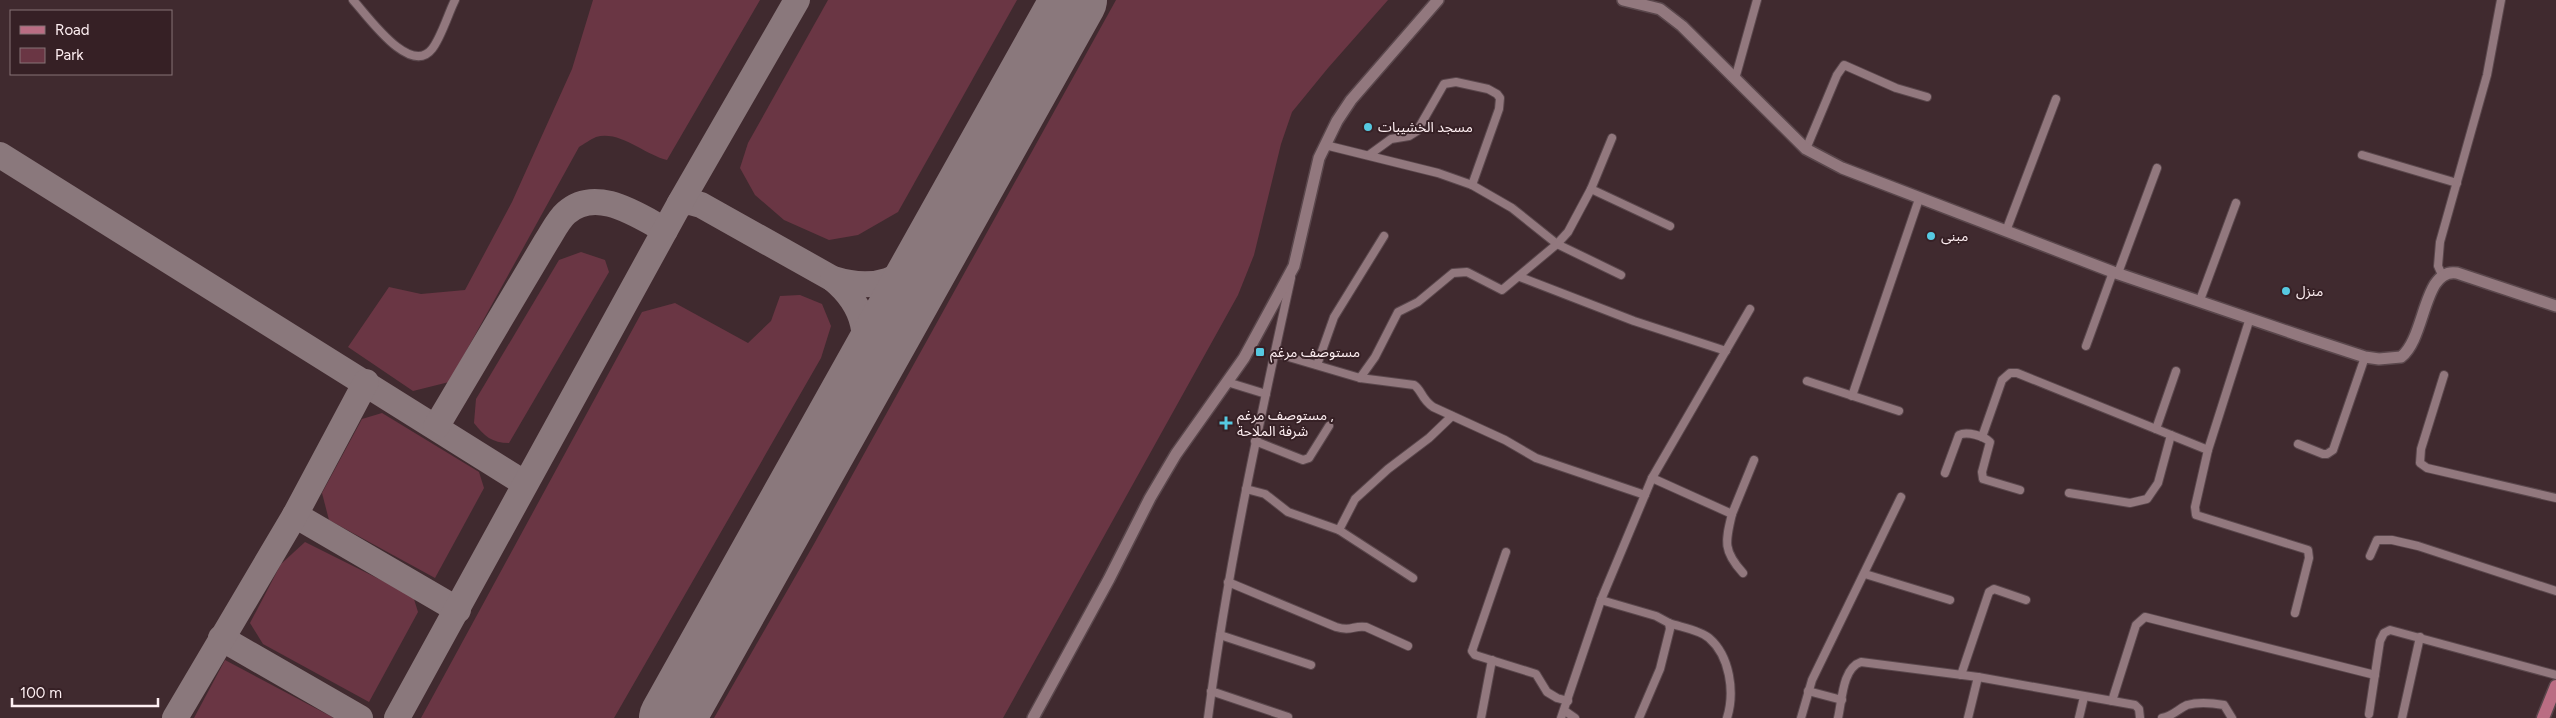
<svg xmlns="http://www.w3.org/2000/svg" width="2556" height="718" font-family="Figtree,'Noto Sans Arabic',sans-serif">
<rect width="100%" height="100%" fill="#402a2f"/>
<g fill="#6a3644">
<path d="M593,0H760L667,160C645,155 620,130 596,137C591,139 584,144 579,147L449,382L413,391L348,347L389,287L421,294L465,290L512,202L572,69Z"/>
<polygon points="828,0 1017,0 898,212 858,235 829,240 784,220 755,195 740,168 748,143"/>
<polygon points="1116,0 1388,0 1328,68 1292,112 1281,144 1254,255 1238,295 1003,718 714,718 814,544"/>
<path d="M581,252L605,260L609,272L509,443C492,443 484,436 474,423L476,399L559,260Z"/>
<polygon points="800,295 822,304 831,326 821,358 614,718 421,718 642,312 675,303 748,343 771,321 780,296"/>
<polygon points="382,413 479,472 484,488 435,578 329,520 322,493 362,419"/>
<polygon points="305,542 413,596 418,612 369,702 263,644 250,623 281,564"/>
<polygon points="225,660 334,718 194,718"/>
</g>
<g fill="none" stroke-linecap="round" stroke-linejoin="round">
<g stroke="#8a787c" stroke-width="26">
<polyline points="0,155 524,483"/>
<path d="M680,203L690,202L701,205L833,279C878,293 900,279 934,251"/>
<path d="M833,279C867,307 869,337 862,378"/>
<path d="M436,427L546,242C552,233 558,220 566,213C596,186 637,215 665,230"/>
<polyline points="295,515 458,610"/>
<polyline points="221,638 360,718"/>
<polyline points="175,718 295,515 366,382"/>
<polyline points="397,718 680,203 797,0"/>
</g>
<polyline stroke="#8a787c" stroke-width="66" points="672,718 1074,0"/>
<g stroke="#5a474c" stroke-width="10">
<g id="minor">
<path d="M353,0C367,15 410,77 432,49C441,38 448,14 455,0"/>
<polyline points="1735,79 1757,0"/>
<polyline points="1325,145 1438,173 1472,185 1512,208 1557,244 1621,275"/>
<polyline points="1806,149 1837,75 1844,65 1896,88 1927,97"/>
<polyline points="1369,155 1391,139 1409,136 1417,131 1444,84 1456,82 1488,89 1497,94 1500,98 1499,109 1472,185"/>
<polyline points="2362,155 2457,183"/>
<polyline points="1591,189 1670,226"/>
<polyline points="2006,231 2056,99"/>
<polyline points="2118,273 2157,168"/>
<polyline points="2442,275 2438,266 2440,242 2487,75 2501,0"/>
<polyline points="1520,277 1634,321 1726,351"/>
<polyline points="2200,300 2236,203"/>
<polyline points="2086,346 2113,272"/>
<path d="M1275,353L1360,378L1414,385C1422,390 1421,399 1433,407L1505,440L1536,458L1645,495"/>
<polyline points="1317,365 1334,317 1384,236"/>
<polyline points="2444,375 2421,449 2420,463 2427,468 2556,498"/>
<polyline points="1360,378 1375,357 1398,312 1418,302 1453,273 1467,272 1502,290 1557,244 1568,232 1591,189 1612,138"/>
<polyline points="1807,381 1899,411"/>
<polyline points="1227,382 1266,394"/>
<polyline points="1852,396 1919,199"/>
<polyline points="2156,429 2176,371"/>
<polyline points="1982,437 2002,380 2010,373 2017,373 2208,450 2250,318"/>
<polyline points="1255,441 1303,460 1309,458 1329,426"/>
<polyline points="2298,444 2323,454 2327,454 2333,450 2365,357"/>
<polyline points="2208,450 2195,507 2196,515 2308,550 2309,558 2295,613"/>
<path d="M1945,473L1959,435C1967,431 1984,436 1990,442L1982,472L1983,479L2020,490"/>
<polyline points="1652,478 1732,514 1754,460"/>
<polyline points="1246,489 1265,494 1288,512 1339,530 1413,578"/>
<polyline points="2069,493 2130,503 2147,499 2158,483 2171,435"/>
<path d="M1732,514C1725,542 1723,551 1743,573"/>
<polyline points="1339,530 1355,499 1388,469 1429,438 1452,416"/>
<polyline points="1506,552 1472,651 1475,655 1536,674 1547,692 1557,698 1568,701"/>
<polyline points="2370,556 2377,540 2392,540 2418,546 2556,591"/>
<polyline points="1865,574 1950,600"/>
<path d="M1228,582L1336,627C1352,632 1353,625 1366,627L1408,646"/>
<polyline points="1601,600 1656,616 1669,623 1670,629 1660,669 1639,718"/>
<path d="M1669,623C1680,627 1700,630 1709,638C1730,656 1735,692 1727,718"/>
<polyline points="1220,635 1311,665"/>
<polyline points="1961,675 1989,592 1994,589 2026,600"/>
<polyline points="1211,691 1288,717"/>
<polyline points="1808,691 1842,700"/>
<polyline points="2112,701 2136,625 2145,617 2375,675"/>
<polyline points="1565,711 1575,718"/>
<polyline points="2369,714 2380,641 2384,633 2390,630 2556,675"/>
<path d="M1208,718C1227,570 1259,424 1291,278"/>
<polyline points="1481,718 1492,660"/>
<polyline points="1561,718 1601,600 1652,478 1750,309"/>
<polyline points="1801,718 1812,680 1901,497"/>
<path d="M1838,718C1842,702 1842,668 1861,662L1978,677L2135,705L2139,709L2140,718"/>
<polyline points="1968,718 1978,677"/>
<polyline points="2079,718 2084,697"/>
<path d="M2162,718C2173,716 2178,709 2187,705C2197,702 2213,703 2224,705L2232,718"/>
<polyline points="2402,718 2420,637"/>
</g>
</g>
<g stroke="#5a474c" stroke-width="14">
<g id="secondary">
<path d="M1623,0L1660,9L1682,26L1806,149L1842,168L2113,272L2304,337L2365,357L2379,359L2401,357C2426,338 2423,267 2457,273L2556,306"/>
<polyline points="1033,718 1109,579 1150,498 1176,454 1244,358 1294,266 1319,158 1337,121 1351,100 1438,0"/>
</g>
</g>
<g stroke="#5a474c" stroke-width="15">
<polyline id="primary" points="2543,718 2556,686"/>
</g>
<use href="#minor" stroke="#92787e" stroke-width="8"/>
<use href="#secondary" stroke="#92787e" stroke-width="11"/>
<use href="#primary" stroke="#ba6d83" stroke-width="12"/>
</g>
<g fill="#56c9e1" stroke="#362025" stroke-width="2">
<circle cx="1368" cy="127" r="5"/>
<circle cx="1931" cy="236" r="5"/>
<circle cx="2286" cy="291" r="5"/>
<rect x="1255" y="347" width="10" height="10" rx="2.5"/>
<path d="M1223.5 415.5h5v5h5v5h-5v5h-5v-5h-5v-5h5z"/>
</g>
<g text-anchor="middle" stroke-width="4" stroke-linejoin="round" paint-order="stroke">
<g font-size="14" fill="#feeff2" stroke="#362025" text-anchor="start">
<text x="1378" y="132">مسجد الخشيبات</text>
<text x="1941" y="241">مبنى</text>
<text x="2296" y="296">منزل</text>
<text x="1270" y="357">مستوصف مرغم</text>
<text x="1237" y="420">مستوصف مرغم ,<tspan x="1237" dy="16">شرفة الملاحة</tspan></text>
</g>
</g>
<rect x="10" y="10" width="162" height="65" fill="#362025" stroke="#867377"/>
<rect x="20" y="26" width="25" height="8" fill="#ba6d83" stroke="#867377"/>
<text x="55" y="35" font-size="15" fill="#feeff2">Road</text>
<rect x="20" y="48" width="25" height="15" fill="#6a3644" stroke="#867377"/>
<text x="55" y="60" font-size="15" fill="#feeff2">Park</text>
<path d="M12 698v8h146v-8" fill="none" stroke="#feeff2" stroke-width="2.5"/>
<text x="20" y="698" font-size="15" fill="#feeff2" stroke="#362025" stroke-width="4" paint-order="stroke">100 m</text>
</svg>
